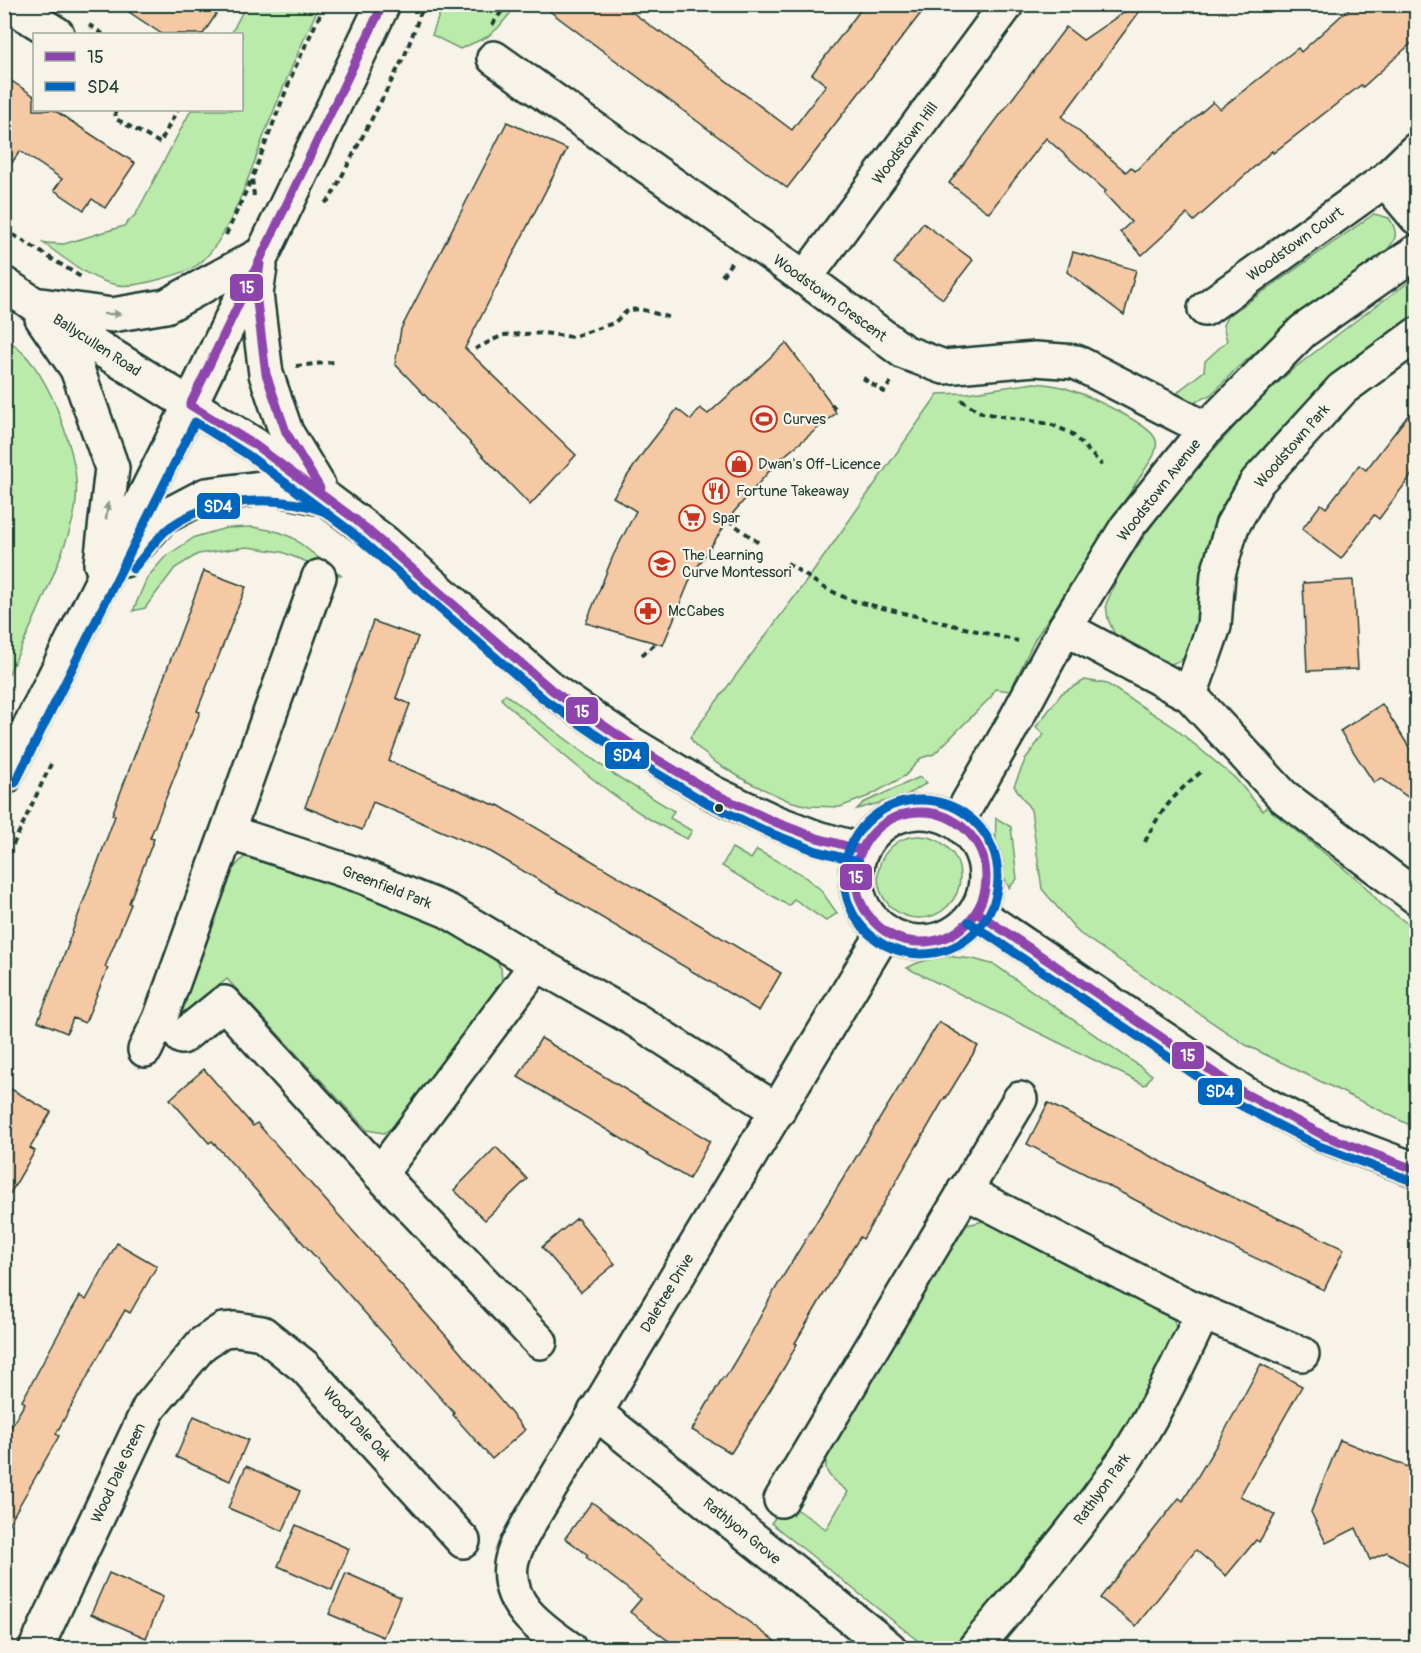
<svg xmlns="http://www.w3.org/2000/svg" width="1421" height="1653" font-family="Pangolin,sans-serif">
<rect width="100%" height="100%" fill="#f7f3e8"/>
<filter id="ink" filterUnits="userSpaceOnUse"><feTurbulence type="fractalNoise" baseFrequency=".0167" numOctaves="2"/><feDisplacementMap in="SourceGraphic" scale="12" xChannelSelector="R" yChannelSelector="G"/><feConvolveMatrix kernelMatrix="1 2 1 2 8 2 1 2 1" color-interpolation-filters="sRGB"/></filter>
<g filter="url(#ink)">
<g fill="#bbebaa" stroke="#6d946f" stroke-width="1.5">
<polygon points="443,4 516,4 517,5 498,28 487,37 460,49 432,35"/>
<path d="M246,5H320C300,45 283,88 266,130C252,167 230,238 200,263C187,274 134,288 118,285C91,281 65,258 43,243L64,244L124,226L136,214L191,110H242V34H231Z"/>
<path d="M1374,214L1389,218C1400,234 1396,241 1383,254L1315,301L1236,369L1212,394L1191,404H1170L1180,390L1204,371L1205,361L1227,341L1223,325L1227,317Z"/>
<polygon points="1416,277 1416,323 1218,519 1200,575 1199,618 1190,651 1181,660 1169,665 1155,663 1134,651 1115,635 1108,619 1106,604 1120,573 1147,532 1181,486 1253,406 1293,369 1358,319"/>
<path d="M5,338C30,354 44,379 56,406C68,438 81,474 75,509C73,524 67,538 62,552C46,597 25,639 5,682Z"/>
<path d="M1034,383C1046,384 1059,385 1071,390C1089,396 1142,421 1153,435C1159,442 1156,450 1153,457L1035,639L1010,691L995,689L991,697L934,754L921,758L905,776L869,796L840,807L809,806L789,801L748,782L713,761L695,745L690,737L813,572L938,394L967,393Z"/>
<polygon points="253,527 279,532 293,538 342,576 282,552 247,547 198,554 175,568 145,608 133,611 147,578 165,557 195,537 226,528"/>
<polygon points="1085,680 1107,684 1171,725 1235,778 1263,811 1266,807 1362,883 1381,904 1416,930 1416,1128 1246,1045 1079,933 1042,889 1031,810 1014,786 1026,758 1044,734 1036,727 1062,693"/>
<path d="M505,694L613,774L674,811L670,818L692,831L687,839C673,832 659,825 646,817C594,784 547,741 501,699Z"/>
<polygon points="920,777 927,783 905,796 857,809 863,803"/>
<path d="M996,818L1011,827L1017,879L1009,888C998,865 994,844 996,818Z"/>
<circle cx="919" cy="877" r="41"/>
<polygon points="732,848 751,859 757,850 801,874 820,889 837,913 826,921 794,899 789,906 722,866"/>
<polygon points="253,852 295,865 460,933 489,951 501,968 502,982 420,1103 400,1123 384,1133 367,1130 227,979 177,1020 232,870 243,858"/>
<polygon points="944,956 973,959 995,965 1152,1075 1145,1085 907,968 917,963"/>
<path d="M988,1220L1171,1310L1178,1334L1167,1367L1090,1488L959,1648H927L771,1523L787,1503L826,1529L848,1492C829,1476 819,1473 831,1446L959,1237L967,1225Z"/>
</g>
<g fill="#f5c9a4" stroke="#1f3d34" stroke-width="1.5">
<polygon points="117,4 223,4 203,34 162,34"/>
<polygon points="540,4 621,4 659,32 660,31 792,130 826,85 812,74 865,4 928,4 825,137 826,138 787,188"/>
<polygon points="1136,4 1145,4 1062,117 1126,172 1131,167 1135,171 1213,102 1220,109 1298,48 1301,52 1354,4 1416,4 1416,39 1363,87 1361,85 1273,153 1272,151 1194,221 1187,214 1142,255 1120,232 1131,222 1104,193 1106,191 1046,138 989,213 949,183 1066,27 1083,40"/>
<polygon points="4,76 34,96 34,110 54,110 135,163 105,208 92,199 84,210 54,190 62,179 20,151 4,174"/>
<polygon points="507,122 567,149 465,348 576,455 530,505 395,364 401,329"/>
<polygon points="923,223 973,260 943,299 894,263"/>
<polygon points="1073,252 1136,270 1124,315 1067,272"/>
<polygon points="786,343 828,399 836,413 778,461 733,513 692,575 663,645 586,623 613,556 636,511 613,497 645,450 677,409 691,420 700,408 708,414"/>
<polygon points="1416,405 1416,469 1379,519 1374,515 1341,559 1302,529 1321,504 1326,508 1359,465 1366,470"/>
<polygon points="204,571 246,587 197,711 200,712 150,838 154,839 129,903 131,904 105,967 108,968 85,1023 73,1018 67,1033 38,1021 69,943 68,943 115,816 112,815"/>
<polygon points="1353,580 1358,669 1307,671 1303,583"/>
<polygon points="373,621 418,637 396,698 410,704 389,761 497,806 498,805 781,973 759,1011 491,852 373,802 362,830 305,807"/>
<polygon points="1382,704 1416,758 1416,803 1381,778 1374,783 1340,731"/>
<polygon points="939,1022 978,1046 946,1098 945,1097 863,1239 860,1237 825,1292 795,1343 797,1344 785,1366 731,1453 692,1430 723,1377 725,1378 746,1343 774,1291"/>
<polygon points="541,1038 710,1141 689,1179 518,1077"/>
<polygon points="204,1069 253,1126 257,1123 304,1176 455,1346 525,1430 492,1459 453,1415 454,1413 270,1206 212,1141 209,1143 170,1099"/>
<polygon points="4,1085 51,1112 30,1148 35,1151 4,1204"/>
<polygon points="1048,1103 1194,1179 1344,1249 1324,1290 1174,1220 1027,1144"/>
<polygon points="496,1147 527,1179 485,1220 454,1190"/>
<polygon points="577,1218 615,1264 581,1292 542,1247"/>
<polygon points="117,1243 157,1266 130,1313 125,1310 107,1341 56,1434 59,1436 4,1532 4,1439 25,1403 22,1401 67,1318 80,1296 86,1300"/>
<polygon points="1261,1364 1302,1386 1240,1496 1275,1515 1259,1542 1256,1540 1226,1576 1196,1550 1136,1626 1100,1598 1179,1498 1183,1501 1222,1436"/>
<polygon points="194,1416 248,1440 230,1481 176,1457"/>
<polygon points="1340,1440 1416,1470 1416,1570 1387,1552 1370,1560 1356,1528 1326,1543 1311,1512"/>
<polygon points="246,1466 300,1491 283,1531 228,1508"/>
<polygon points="592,1502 663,1558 784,1648 678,1648 630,1612 641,1599 586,1557 588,1555 565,1538"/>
<polygon points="296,1525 349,1549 332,1590 278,1566"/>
<polygon points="109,1573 163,1597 146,1638 91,1614"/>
<polygon points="346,1573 400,1597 383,1637 329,1614"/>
</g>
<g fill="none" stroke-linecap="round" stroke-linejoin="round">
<g stroke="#1f3d34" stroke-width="38">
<g id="street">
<polyline points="8,4 57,34"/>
<polyline points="494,58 805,278 904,352 944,367 1035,359 1076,362 1206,429"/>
<polyline points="1385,180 1416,217"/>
<polyline points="805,278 1005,7"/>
<polyline points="1205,309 1385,180 1416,150"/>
<polyline points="1065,628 1190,695 1283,796 1416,897"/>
<polyline points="1190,695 1214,626 1218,574 1232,526 1257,482 1342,389 1416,335"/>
<polyline points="957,822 1011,728 1065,628 1127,527 1206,429 1303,331 1416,252"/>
<polyline points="228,832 362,876 448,911 537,964 634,1019 778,1111"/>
<polyline points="182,1037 224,1003 380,1174 540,1342"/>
<polyline points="145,1050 160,1019 319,577"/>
<polyline points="380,1174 537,964"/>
<polyline points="964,1191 1159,1292 1203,1313 1302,1354"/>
<polyline points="595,1412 889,1648"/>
<polyline points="781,1500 1020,1099"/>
<polyline points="36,1648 149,1408 202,1344 223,1330 236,1329 262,1333 305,1367 463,1541"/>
<path d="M569,1648C541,1628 506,1605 511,1565C513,1550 522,1536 529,1523L885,931"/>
<path d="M975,1648C1027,1586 1081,1525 1126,1458C1156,1413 1179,1362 1203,1313"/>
</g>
</g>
<g stroke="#1f3d34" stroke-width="38">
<g id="secondary">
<polyline points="260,267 256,294 266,374 286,432 318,485"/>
<polyline points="4,284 96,346 255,445 384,542 553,691 628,742 713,793 775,822 817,838 862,850"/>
<polyline points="41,305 112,315 166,306 262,254"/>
<polyline points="42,318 77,369 112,468 101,564"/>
<polyline points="124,560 162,518 206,495 269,487 316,497"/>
<polyline points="4,778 190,405 383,4"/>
<circle cx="921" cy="877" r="65"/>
<polyline points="976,912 1244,1093 1323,1135 1416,1170"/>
</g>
</g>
<g stroke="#1f3d34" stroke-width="4" stroke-dasharray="6 4.5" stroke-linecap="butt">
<polyline points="89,25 103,34"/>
<polyline points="492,25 507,4"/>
<polyline points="115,110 116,119 160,143 177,110"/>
<polyline points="254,196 252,178 294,70 325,4"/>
<polyline points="325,203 330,199 405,55 424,4"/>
<polyline points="4,229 81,277"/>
<polyline points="226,235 252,178"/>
<polyline points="722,276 731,263"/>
<polyline points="475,349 503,335 544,333 572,337 614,323 628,310 640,309 668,317"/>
<polyline points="296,366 334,362"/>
<polyline points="863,378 884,392 892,380"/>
<polyline points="961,400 982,413 1050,424 1071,433 1102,465"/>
<polyline points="831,404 836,409"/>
<polyline points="728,520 759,543"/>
<polyline points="787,563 823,587 850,600 1018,641"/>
<polyline points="642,655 656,643"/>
<path d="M1145,842C1158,813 1177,791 1201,772"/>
<polyline points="4,864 51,764"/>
</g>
<use href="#street" stroke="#f7f3e8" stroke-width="33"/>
<use href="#secondary" stroke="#f7f3e8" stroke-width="33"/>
<g stroke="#f7f3e8" stroke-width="14">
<g id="bus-1">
<polyline points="383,4 190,405 255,445 356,520 553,691 628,742 713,793 775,822 817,838 862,850"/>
<polyline points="260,264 256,294 266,374 286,432 320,488"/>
<circle cx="921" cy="877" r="65"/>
<polyline points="976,912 1244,1093 1323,1135 1416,1170"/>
</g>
</g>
<g stroke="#f7f3e8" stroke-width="14">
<g id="bus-2">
<path d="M133,569C145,556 156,538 170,527C211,497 279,494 326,512"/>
<polyline points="15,783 195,422 248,455 348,529 545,700 621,752 707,803 770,833 814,850 859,862"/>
<circle cx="921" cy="877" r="77"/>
<polyline points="969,922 1238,1104 1319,1146 1412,1181"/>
</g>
</g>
<use href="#bus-1" stroke="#8e44ad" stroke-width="9"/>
<use href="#bus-2" stroke="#0065bd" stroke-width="9"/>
</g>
<defs><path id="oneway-solid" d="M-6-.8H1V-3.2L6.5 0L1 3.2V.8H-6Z" transform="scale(1.5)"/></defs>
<g fill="#8b988e">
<use href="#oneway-solid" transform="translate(112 314) rotate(-1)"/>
<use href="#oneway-solid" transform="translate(107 511) rotate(-83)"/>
</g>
</g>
<defs>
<g id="stadium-ring" transform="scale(1.35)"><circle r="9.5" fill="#f7f3e8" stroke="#c8321e" stroke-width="1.5"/><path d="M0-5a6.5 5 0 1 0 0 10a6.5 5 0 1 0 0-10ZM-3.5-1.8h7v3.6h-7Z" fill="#c8321e"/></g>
<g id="shop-ring" transform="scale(1.35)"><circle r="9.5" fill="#f7f3e8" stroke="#c8321e" stroke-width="1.5"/><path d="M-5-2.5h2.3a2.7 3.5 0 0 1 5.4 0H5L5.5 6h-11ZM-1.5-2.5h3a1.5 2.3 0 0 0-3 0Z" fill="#c8321e"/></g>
<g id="restaurant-ring" transform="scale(1.35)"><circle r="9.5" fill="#f7f3e8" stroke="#c8321e" stroke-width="1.5"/><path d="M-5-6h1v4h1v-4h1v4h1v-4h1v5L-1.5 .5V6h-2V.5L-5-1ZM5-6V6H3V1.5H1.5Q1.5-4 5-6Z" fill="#c8321e"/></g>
<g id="supermarket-ring" transform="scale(1.35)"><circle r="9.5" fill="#f7f3e8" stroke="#c8321e" stroke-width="1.5"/><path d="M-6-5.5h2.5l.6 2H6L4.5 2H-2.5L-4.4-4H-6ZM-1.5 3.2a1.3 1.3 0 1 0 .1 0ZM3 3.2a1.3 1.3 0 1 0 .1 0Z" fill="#c8321e"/></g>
<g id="school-ring" transform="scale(1.35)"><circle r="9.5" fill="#f7f3e8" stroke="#c8321e" stroke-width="1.5"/><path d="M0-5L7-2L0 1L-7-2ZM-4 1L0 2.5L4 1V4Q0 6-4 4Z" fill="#c8321e"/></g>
<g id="pharmacy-ring" transform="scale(1.35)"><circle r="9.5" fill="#f7f3e8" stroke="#c8321e" stroke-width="1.5"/><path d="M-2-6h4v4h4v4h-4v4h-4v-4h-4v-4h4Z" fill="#c8321e"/></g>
</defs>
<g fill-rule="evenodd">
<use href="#stadium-ring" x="764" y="419"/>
<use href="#shop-ring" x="739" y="464"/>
<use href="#restaurant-ring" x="716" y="491"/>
<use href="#supermarket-ring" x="692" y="518"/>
<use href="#school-ring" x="662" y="564"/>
<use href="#pharmacy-ring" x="648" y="611"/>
</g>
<circle fill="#1f3d34" stroke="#f7f3e8" stroke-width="2" cx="719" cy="808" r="5"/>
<g text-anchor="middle" stroke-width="4.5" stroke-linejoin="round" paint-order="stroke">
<g font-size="15" fill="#1f3d34" stroke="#f7f3e8">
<text transform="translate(905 143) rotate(-53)" y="5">Woodstown Hill</text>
<text transform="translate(1295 244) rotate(-36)" y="5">Woodstown Court</text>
<text transform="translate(830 298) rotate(36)" y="5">Woodstown Crescent</text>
<text transform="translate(97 345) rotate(33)" y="5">Ballycullen Road</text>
<text transform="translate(1292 446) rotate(-49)" y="5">Woodstown Park</text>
<text transform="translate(1159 490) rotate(-52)" y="5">Woodstown Avenue</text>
<text transform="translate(387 887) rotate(21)" y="5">Greenfield Park</text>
<text transform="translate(667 1293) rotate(-59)" y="5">Daletree Drive</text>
<text transform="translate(357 1424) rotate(48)" y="5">Wood Dale Oak</text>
<text transform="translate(118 1473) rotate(-65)" y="5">Wood Dale Green</text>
<text transform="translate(1102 1489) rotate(-54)" y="5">Rathlyon Park</text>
<text transform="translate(742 1531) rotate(39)" y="5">Rathlyon Grove</text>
</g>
<g font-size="15" fill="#1f3d34" stroke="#f7f3e8" text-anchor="start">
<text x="783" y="424">Curves</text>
<text x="758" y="469">Dwan's Off-Licence</text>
<text x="736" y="496">Fortune Takeaway</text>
<text x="712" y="523">Spar</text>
<text x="682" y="560">The Learning<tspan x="682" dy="17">Curve Montessori</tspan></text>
<text x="668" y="616">McCabes</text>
</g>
</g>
<g stroke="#f7f3e8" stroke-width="2">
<rect x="229" y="273" width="35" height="29" rx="6" fill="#8e44ad"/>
<rect x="196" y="492" width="45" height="28" rx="6" fill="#0065bd"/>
<rect x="565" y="696" width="34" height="29" rx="6" fill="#8e44ad"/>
<rect x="604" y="741" width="46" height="29" rx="6" fill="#0065bd"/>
<rect x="839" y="863" width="34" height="28" rx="6" fill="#8e44ad"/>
<rect x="1171" y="1041" width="34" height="29" rx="6" fill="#8e44ad"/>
<rect x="1197" y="1077" width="46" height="29" rx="6" fill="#0065bd"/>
</g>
<g font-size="16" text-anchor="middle" font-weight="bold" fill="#fff">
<text x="247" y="293">15</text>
<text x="218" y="512">SD4</text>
<text x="582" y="717">15</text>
<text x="627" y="761">SD4</text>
<text x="856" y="883">15</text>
<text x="1188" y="1061">15</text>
<text x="1220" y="1097">SD4</text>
</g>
<rect width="1421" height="1653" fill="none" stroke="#f7f3e8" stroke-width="24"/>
<rect x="12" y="12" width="1397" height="1629" fill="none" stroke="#1f3d34" stroke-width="2" filter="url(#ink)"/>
<rect x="33" y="33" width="210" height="78" fill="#f7f3e8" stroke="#a1aaa0" stroke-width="1.5"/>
<rect x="45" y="52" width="30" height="9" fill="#8e44ad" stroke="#a1aaa0" stroke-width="1.5"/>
<text x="87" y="63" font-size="18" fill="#1f3d34">15</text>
<rect x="45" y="82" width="30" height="9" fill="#0065bd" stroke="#a1aaa0" stroke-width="1.5"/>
<text x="87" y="93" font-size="18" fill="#1f3d34">SD4</text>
</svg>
